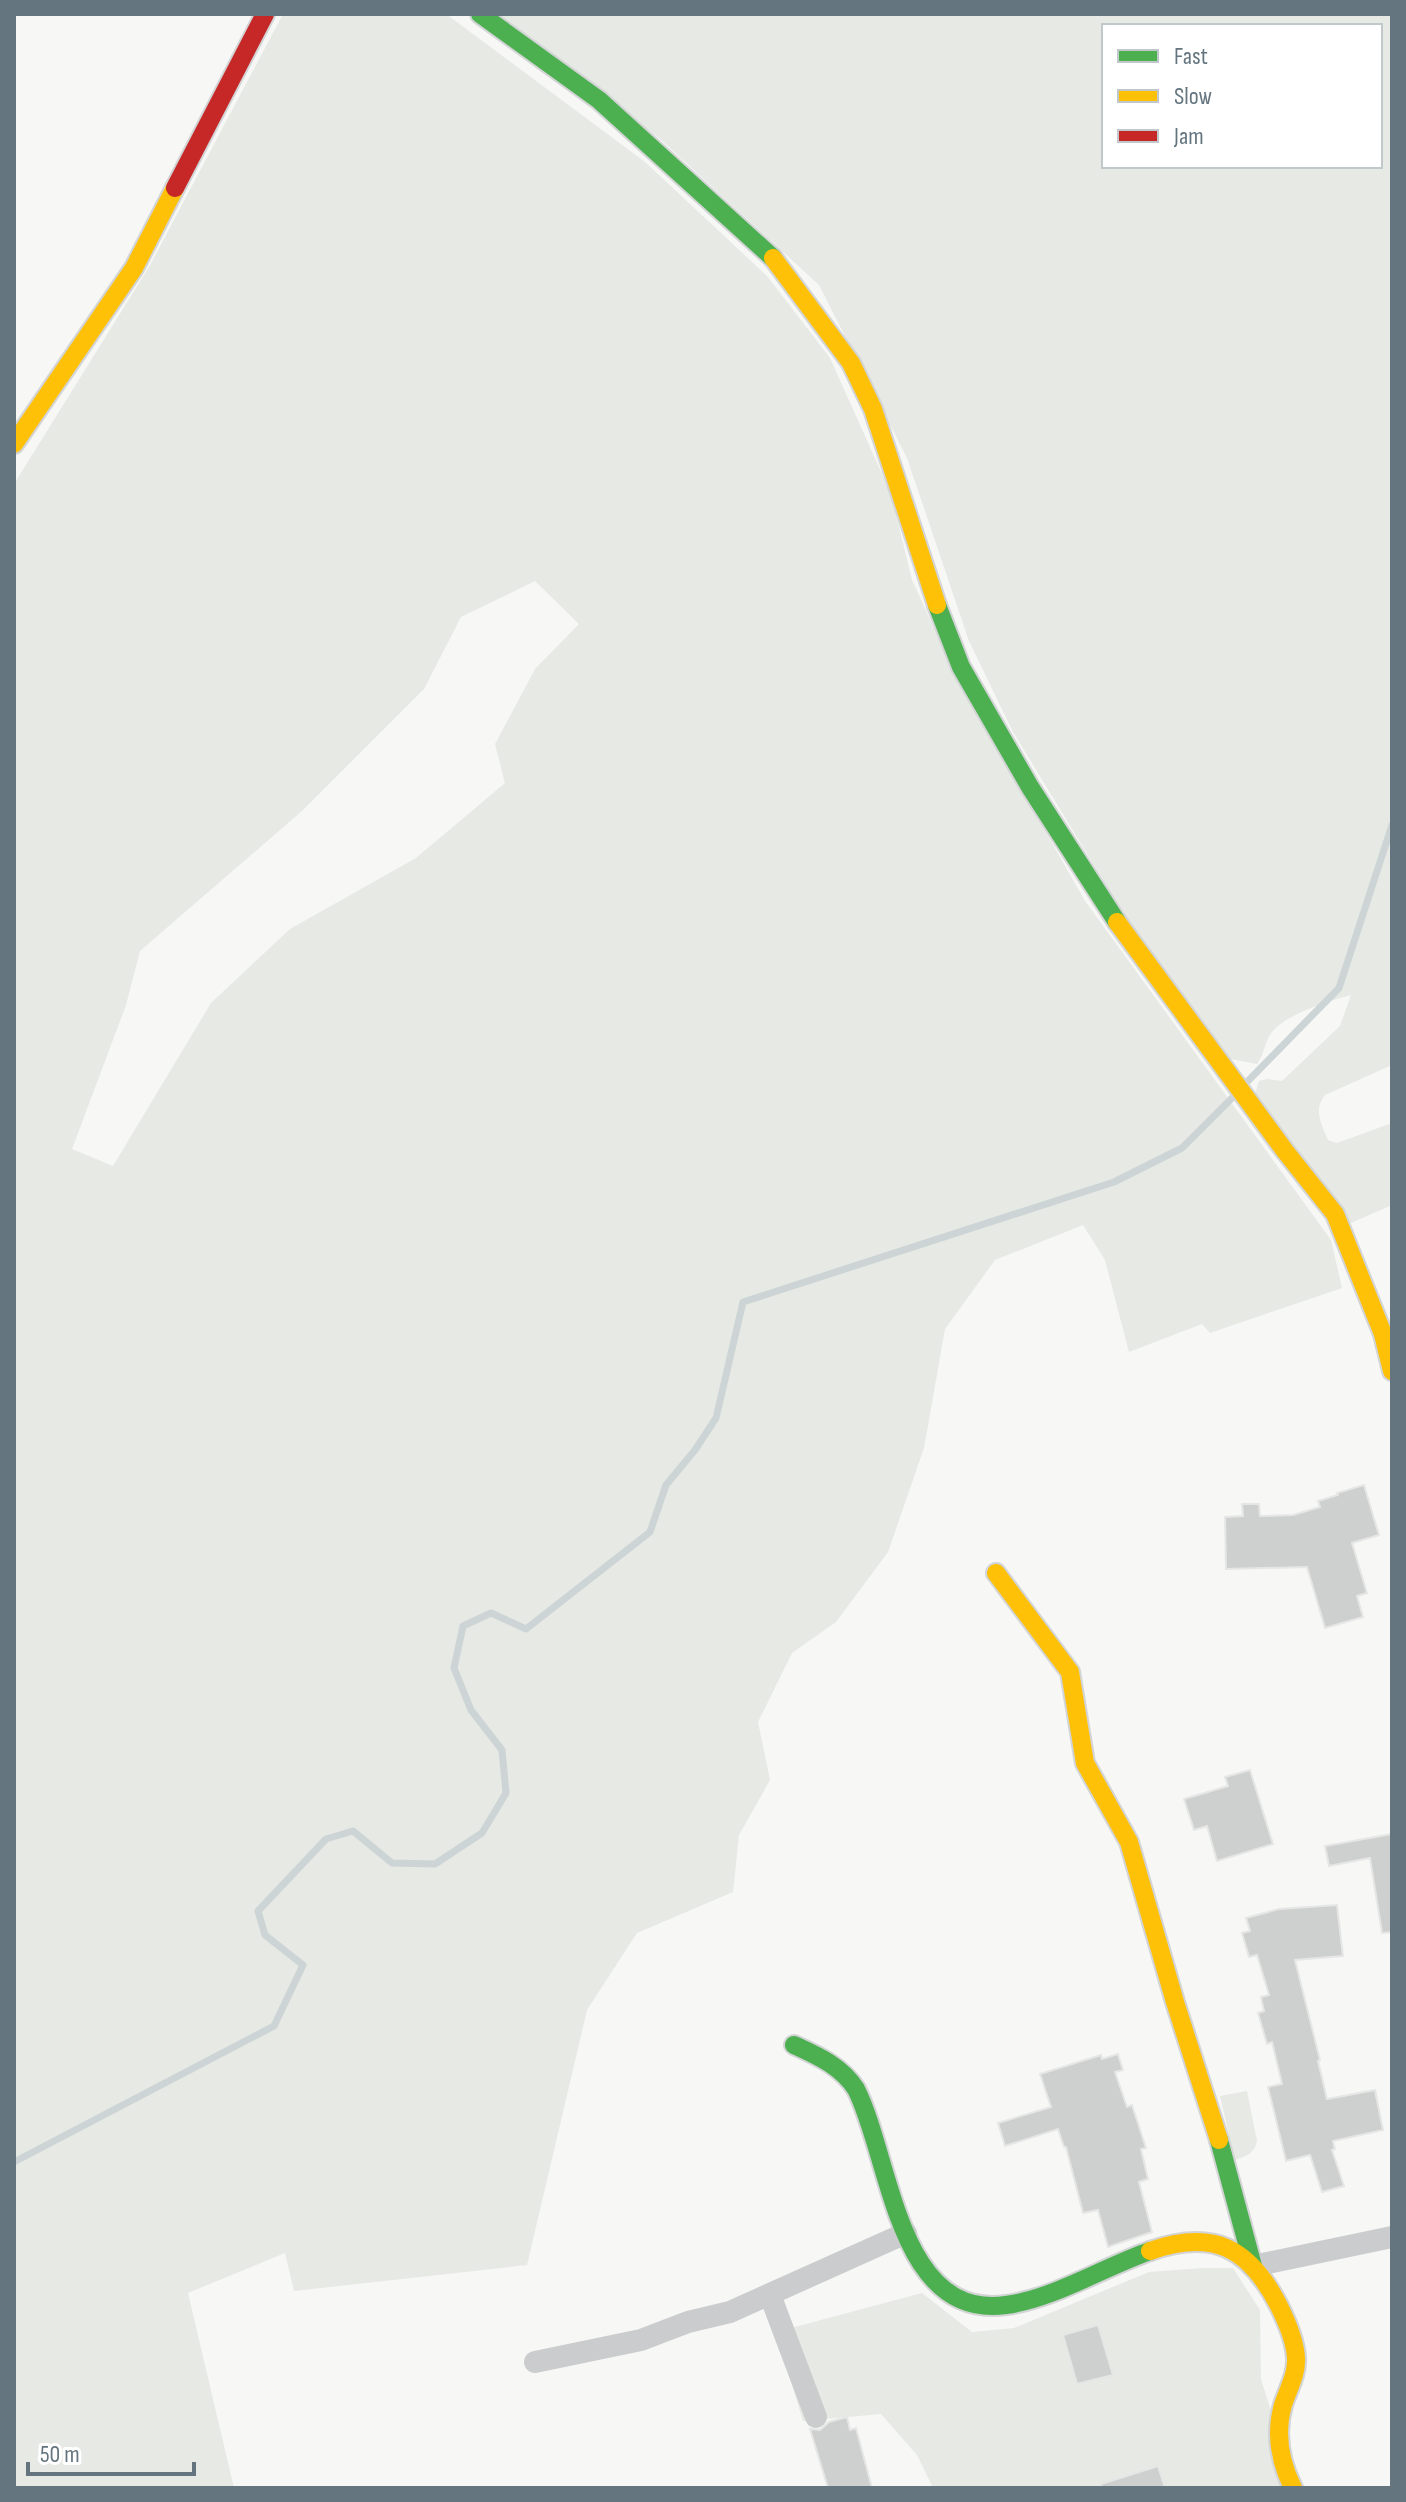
<svg xmlns="http://www.w3.org/2000/svg" width="1406" height="2502" font-family="'Sofia Sans Condensed',sans-serif">
<rect width="100%" height="100%" fill="#f7f7f6"/>
<g fill="#e7e9e4" fill-rule="evenodd">
<path d="M283,14H446L645,162L767,276L830,358L891,494L912,580L953,669L1085,901L1331,1240L1342,1288L1210,1333L1202,1324L1129,1352L1105,1260L1083,1225L995,1260L945,1329L924,1448L888,1552L836,1622L792,1653L758,1722L770,1780L739,1835L733,1892L637,1933L587,2010L527,2265L294,2291L285,2253L188,2293L234,2488H14V484L149,267ZM535,581L579,624L535,669L495,744L505,783L416,858L290,929L211,1003L113,1166L72,1149L126,1005L140,951L303,810L424,689L461,617Z"/>
<path d="M494,14H1392V1065L1325,1095C1313,1110 1321,1123 1328,1140L1337,1143L1392,1123V1205L1351,1223L1255,1094L1259,1081L1267,1079L1282,1081L1340,1026L1351,995C1329,1001 1282,1015 1270,1035C1264,1044 1265,1053 1257,1064L1231,1059L1123,913L1013,732L969,641L907,458L819,285L660,139ZM1104,26H1380V166H1104Z"/>
<path d="M1247,2091L1257,2141C1254,2154 1246,2156 1235,2160L1220,2096Z"/>
<polygon points="1203,2268 1233,2268 1260,2310 1261,2379 1295,2488 933,2488 917,2455 881,2414 803,2421 776,2332 922,2293 972,2332 1014,2328 1149,2272"/>
</g>
<g fill="none" stroke-linecap="round" stroke-linejoin="round">
<g stroke="#ccd4d6" stroke-width="7">
<polyline points="1246,1083 1339,988 1392,825"/>
<polyline points="14,2162 274,2026 303,1965 265,1935 258,1911 326,1839 353,1831 392,1863 435,1864 482,1833 506,1793 502,1750 471,1710 454,1668 463,1626 491,1613 526,1629 650,1532 666,1485 695,1450 716,1418 743,1302 1114,1182 1182,1148 1235,1095"/>
</g>
</g>
<g fill="#ced0d0" stroke="#e6e6e6" stroke-width="2">
<polygon points="1364,1485 1379,1535 1352,1543 1367,1593 1357,1596 1363,1617 1325,1628 1307,1567 1226,1569 1225,1517 1243,1516 1242,1504 1259,1504 1260,1516 1293,1515 1320,1507 1318,1501 1338,1495 1337,1493"/>
<polygon points="1250,1770 1273,1844 1217,1861 1207,1826 1194,1830 1184,1799 1228,1786 1225,1777"/>
<polygon points="1392,1834 1392,1932 1382,1933 1370,1858 1329,1866 1325,1846"/>
<polygon points="1337,1905 1343,1956 1295,1960 1320,2060 1318,2061 1327,2099 1375,2090 1383,2130 1333,2141 1335,2149 1332,2150 1344,2186 1322,2192 1310,2155 1286,2161 1268,2087 1282,2084 1272,2042 1267,2044 1258,2013 1264,2011 1261,1997 1269,1995 1257,1955 1249,1957 1242,1933 1250,1931 1246,1918 1279,1909"/>
<polygon points="1118,2054 1123,2070 1115,2072 1127,2107 1132,2105 1146,2148 1141,2149 1148,2179 1139,2182 1152,2232 1108,2247 1098,2210 1083,2213 1066,2147 1064,2147 1058,2129 1005,2146 998,2123 1051,2107 1040,2074 1101,2055 1102,2059"/>
<polygon points="1098,2325 1113,2375 1077,2384 1063,2335"/>
<polygon points="847,2417 850,2430 856,2428 872,2488 828,2488 810,2429 820,2430 829,2422"/>
<polygon points="1158,2466 1165,2488 1101,2488 1101,2484"/>
</g>
<g fill="none" stroke-linecap="round" stroke-linejoin="round">
<g stroke="#d3d4d5" stroke-width="22">
<g id="fast">
<polyline points="480,14 599,100 773,258"/>
<polyline points="937,605 961,667 1030,787 1117,922"/>
<path d="M794,2045C818,2056 841,2066 856,2089C891,2158 897,2320 1006,2305C1053,2299 1104,2267 1150,2251"/>
<polyline points="1219,2140 1253,2266"/>
</g>
</g>
<g stroke="#d3d4d5" stroke-width="22">
<g id="slow">
<polyline points="773,258 851,363 873,409 937,605"/>
<polyline points="14,444 134,268 175,188"/>
<polyline points="1117,922 1285,1151 1335,1214 1383,1334 1392,1371"/>
<polyline points="996,1573 1070,1672 1085,1763 1129,1842 1175,2002 1219,2140"/>
<path d="M1150,2251C1213,2229 1249,2247 1279,2306C1287,2322 1295,2340 1296,2358C1297,2375 1288,2389 1283,2405C1275,2433 1280,2462 1293,2488"/>
</g>
</g>
<g stroke="#d3d4d5" stroke-width="22">
<polyline id="jam" points="175,188 265,14"/>
</g>
<g stroke="#cbcccd" stroke-width="22">
<polyline points="1253,2266 1392,2237"/>
<polyline points="770,2295 816,2417"/>
<polyline points="535,2362 641,2340 688,2322 730,2312 906,2233"/>
</g>
<use href="#fast" stroke="#4caf50" stroke-width="18"/>
<use href="#slow" stroke="#ffc107" stroke-width="18"/>
<use href="#jam" stroke="#c62828" stroke-width="18"/>
</g>
<rect width="1406" height="2502" fill="none" stroke="#64757f" stroke-width="32"/>
<rect x="1102" y="24" width="280" height="144" fill="#ffffff" stroke="#c1c8cc" stroke-width="2"/>
<rect x="1118" y="50" width="40" height="12" fill="#4caf50" stroke="#c1c8cc" stroke-width="2"/>
<text x="1174" y="64" font-size="24" fill="#64757f">Fast</text>
<rect x="1118" y="90" width="40" height="12" fill="#ffc107" stroke="#c1c8cc" stroke-width="2"/>
<text x="1174" y="104" font-size="24" fill="#64757f">Slow</text>
<rect x="1118" y="130" width="40" height="12" fill="#c62828" stroke="#c1c8cc" stroke-width="2"/>
<text x="1174" y="144" font-size="24" fill="#64757f">Jam</text>
<path d="M28 2462v12h166v-12" fill="none" stroke="#64757f" stroke-width="4"/>
<text x="40" y="2462" font-size="24" fill="#64757f" stroke="#ffffff" stroke-width="6" paint-order="stroke">50 m</text>
</svg>
